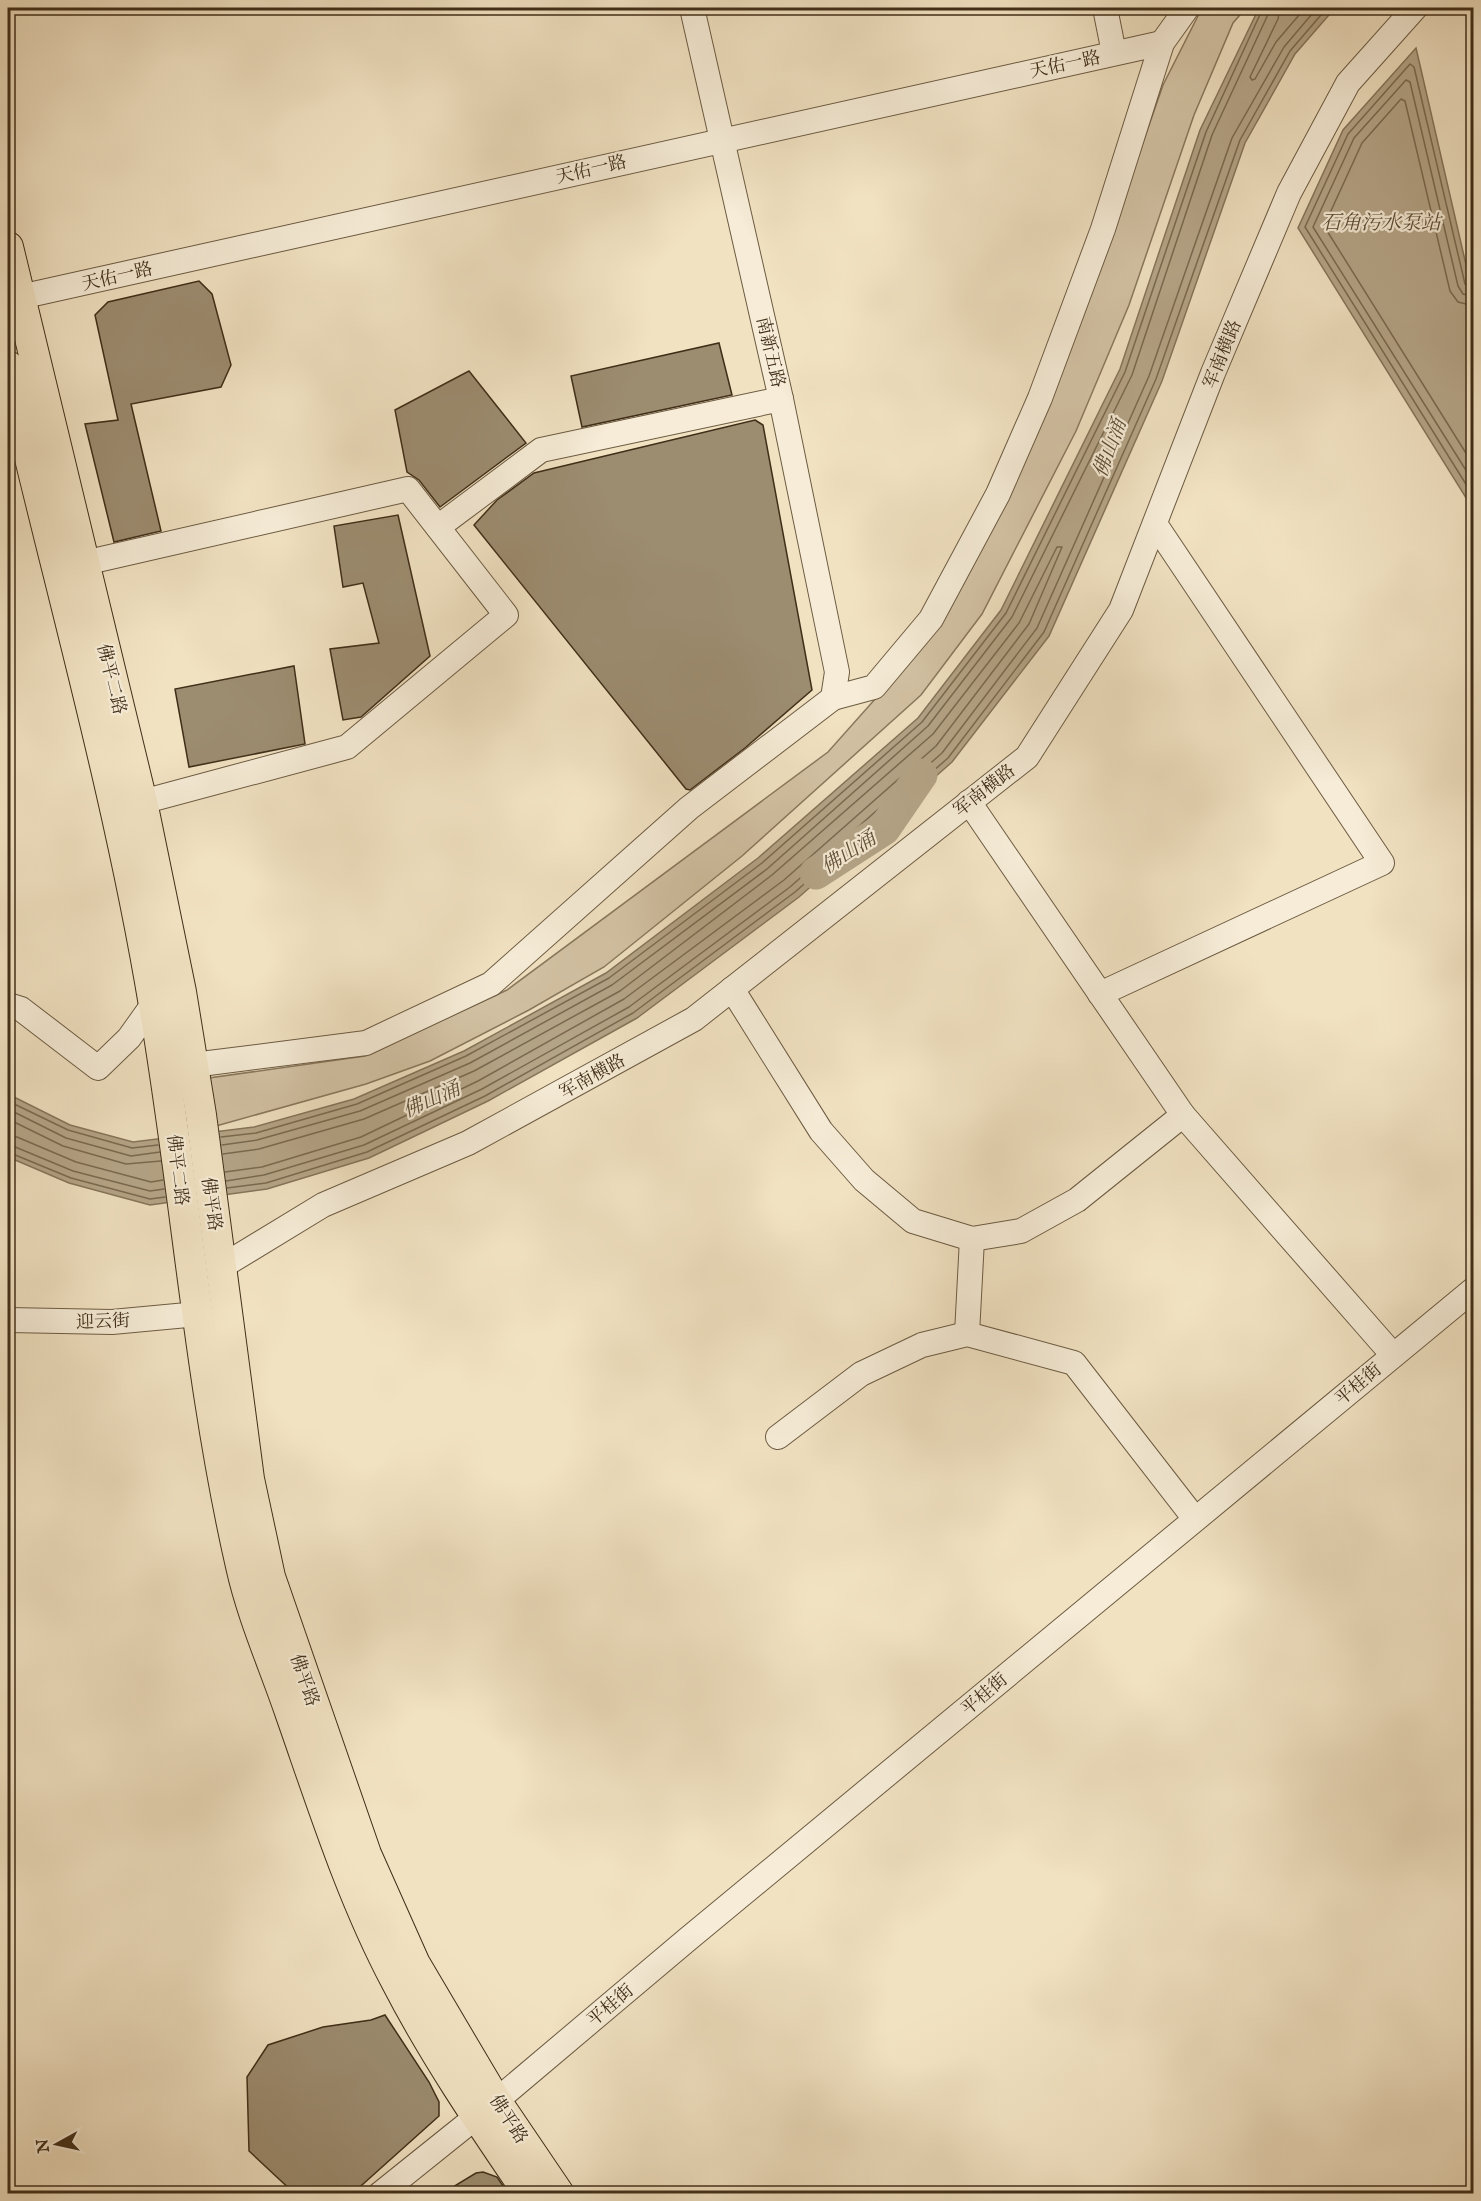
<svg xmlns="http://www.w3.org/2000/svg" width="1481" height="2201" font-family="'IM FELL English','Noto Serif SC',serif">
<rect width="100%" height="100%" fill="#f1e2c2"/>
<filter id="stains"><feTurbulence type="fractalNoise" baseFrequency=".00333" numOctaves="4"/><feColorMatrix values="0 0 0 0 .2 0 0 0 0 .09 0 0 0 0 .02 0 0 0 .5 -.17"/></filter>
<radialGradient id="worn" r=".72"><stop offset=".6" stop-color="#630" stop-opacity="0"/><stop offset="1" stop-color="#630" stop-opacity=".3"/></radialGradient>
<polygon fill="#d3c3a5" stroke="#8a785e" stroke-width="1.5" points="1202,8 1246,8 1233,23 1194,115 1129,305 1076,431 982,614 921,695 742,856 604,967 529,1010 430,1061 366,1084 216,1126 209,1078 365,1056 507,990 828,752 941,625 1025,462 1089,298 1163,85"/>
<g fill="#b5a588" stroke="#86755b" stroke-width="1.5">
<polygon points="1259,8 1335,8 1295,54 1245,143 1162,381 1049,636 952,762 799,897 637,1018 488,1101 369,1158 267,1189 150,1205 69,1183 8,1157 8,1094 70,1125 133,1142 254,1127 354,1099 464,1051 606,973 758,858 918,718 1001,610 1120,369 1200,130"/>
<polygon points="1416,48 1473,295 1473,509 1298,228 1343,130"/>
</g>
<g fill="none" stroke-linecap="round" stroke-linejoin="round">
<g stroke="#7a6a50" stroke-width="1.5">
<polyline points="1280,8 1278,19 1250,77 1252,80 1255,79 1276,42 1305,8"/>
<polyline points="1474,289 1465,284 1414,67 1410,64 1348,134 1305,227 1474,497"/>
<polyline points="1474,297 1463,294 1458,286 1410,82 1406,80 1354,138 1313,227 1474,483"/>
<polyline points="1474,306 1458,302 1450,291 1405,101 1401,99 1362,143 1324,226 1474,466"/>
<polyline points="8,1101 68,1130 132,1148 158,1145"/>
<polyline points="8,1109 66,1138 131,1156 160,1152"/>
<polyline points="8,1119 63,1146 126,1164 161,1161"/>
<polyline points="8,1135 17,1137 76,1162 151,1182 163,1180"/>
<polyline points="221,1137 256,1133 357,1104 466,1056 609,978 762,863 922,722 1006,613 1125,372 1206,132 1263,8"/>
<polyline points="8,1144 73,1171 150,1191 164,1189"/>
<polyline points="222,1145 257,1140 360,1111 470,1063 612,985 767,869 928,726 1012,617 1132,375 1212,135 1271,8"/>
<polyline points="8,1152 71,1178 150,1199 165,1197"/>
<polyline points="223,1154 259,1149 364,1119 474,1071 620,991 772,875 933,734 1019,623 1057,547 1062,547 1029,624 936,746 784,880 624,999 478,1081 361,1137 262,1167 225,1172"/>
<polyline points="226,1181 264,1175 364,1145 482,1089 629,1007 790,887 942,753 1037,628 1149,376 1232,138 1284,47 1317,8"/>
<polyline points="227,1188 266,1183 367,1152 485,1096 633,1013 795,892 948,758 1044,632 1156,379 1240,140 1290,51 1327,8"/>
</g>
<polyline stroke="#b5a588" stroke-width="33" points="816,873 884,829 921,775"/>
</g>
<g fill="#9c8c70" stroke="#402e18" stroke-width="1.5">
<polygon points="199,281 212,294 231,365 221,387 131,404 161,531 114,542 85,424 118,420 95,315 108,302"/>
<polygon points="719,343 732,395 582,427 571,376"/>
<polygon points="469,371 526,443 440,507 419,480 407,472 395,410"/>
<polygon points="755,420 763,425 812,690 745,748 690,790 686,789 474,525 497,500 534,473"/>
<polygon points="398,515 430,656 361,717 343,720 330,649 379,643 363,583 343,587 334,526"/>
<polygon points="294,666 305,744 189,767 175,689"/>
<polygon points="385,2015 429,2082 439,2102 439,2116 353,2193 294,2193 249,2151 247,2077 268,2045 323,2027 371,2020"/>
<polygon points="483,2172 497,2177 508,2193 443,2193 476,2173"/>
</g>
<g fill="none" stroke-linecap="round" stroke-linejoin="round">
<g stroke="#6c5b42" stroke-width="26">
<g id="minor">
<polyline points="692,8 781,399 837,672 833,698"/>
<polyline points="1105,8 1114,53"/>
<polyline points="20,297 1162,43"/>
<polyline points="438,527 541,450 781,399"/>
<polyline points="84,563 408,489 506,615 347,747 142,802"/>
<polyline points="969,802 1183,1115 1393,1355"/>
<polyline points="732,989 821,1131 864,1180 913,1221 972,1239 1021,1231 1077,1200 1183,1115"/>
<polyline points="1100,994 1382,863 1155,524"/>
<polyline points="8,1005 21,1009 98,1068 129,1038 154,1003"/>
<polyline points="193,1065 366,1043 491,984 689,808 833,698 874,687 931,619 998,494 1040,398 1103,229 1162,43 1187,8"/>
<polyline points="221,1267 323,1205 468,1143 694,1019 1027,757 1121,610 1213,373 1289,193 1348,83 1415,8"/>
<polyline points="8,1320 112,1322 198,1314"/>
<polyline points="967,1334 972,1239"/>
<polyline points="778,1437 861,1374 922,1345 967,1334 1074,1363 1195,1519"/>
<polyline points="380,2194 496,2101 688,1939 1474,1289"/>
</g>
</g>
<g stroke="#402e18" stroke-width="32">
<g id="major">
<polyline points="8,247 142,802 181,992 201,1115 249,1479 270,1577 366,1854 415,1964 496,2101 559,2194"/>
<path d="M8,366C57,579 118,789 154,1005C186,1191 199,1382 241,1566C252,1616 274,1665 290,1712C322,1803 351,1896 396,1981C434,2055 482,2125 529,2194"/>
</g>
</g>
<use href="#minor" stroke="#f6ecd7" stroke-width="24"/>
<use href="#major" stroke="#f1e2c2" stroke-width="30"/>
</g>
<g text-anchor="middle" stroke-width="4.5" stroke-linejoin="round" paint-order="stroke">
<g font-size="18" fill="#402e18" stroke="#f6ecd7">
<text transform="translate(1065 64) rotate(-12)" y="6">天佑一路</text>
<text transform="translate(591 169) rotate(-13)" y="6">天佑一路</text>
<text transform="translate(117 276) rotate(-13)" y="6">天佑一路</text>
<text transform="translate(771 352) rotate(77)" y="6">南新五路</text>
<text transform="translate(1222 354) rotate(-68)" y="6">军南横路</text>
<text transform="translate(112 679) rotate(76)" y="6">佛平二路</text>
<text transform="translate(984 790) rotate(-38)" y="6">军南横路</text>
<text transform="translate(592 1076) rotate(-29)" y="6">军南横路</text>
<text transform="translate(178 1170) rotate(83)" y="6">佛平二路</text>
<text transform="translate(212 1204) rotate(82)" y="6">佛平路</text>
<text transform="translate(103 1321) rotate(-2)" y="6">迎云街</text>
<text transform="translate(1358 1384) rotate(-40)" y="6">平桂街</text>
<text transform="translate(305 1680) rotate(71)" y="6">佛平路</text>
<text transform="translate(984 1694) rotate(-40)" y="6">平桂街</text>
<text transform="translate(610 2005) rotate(-40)" y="6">平桂街</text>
<text transform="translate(509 2119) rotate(57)" y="6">佛平路</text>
</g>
<g font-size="20" font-style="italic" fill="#5d4c34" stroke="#f6ecd7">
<text x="1381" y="229">石角污水泵站</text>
<text transform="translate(1109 448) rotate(-70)" y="7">佛山涌</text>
<text transform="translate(848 852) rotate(-33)" y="7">佛山涌</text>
<text transform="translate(431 1099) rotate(-24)" y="7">佛山涌</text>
</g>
</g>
<rect width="1481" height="2201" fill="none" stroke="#f1e2c2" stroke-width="30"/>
<rect x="9" y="9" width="1463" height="2183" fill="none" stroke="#402e18" stroke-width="3"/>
<rect x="15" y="15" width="1451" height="2171" fill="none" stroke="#402e18" stroke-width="1.5"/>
<g transform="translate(57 2144) rotate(262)" stroke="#f6ecd7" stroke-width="4.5" paint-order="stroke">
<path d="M0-4.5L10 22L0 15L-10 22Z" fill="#402e18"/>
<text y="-9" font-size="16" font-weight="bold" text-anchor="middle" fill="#402e18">N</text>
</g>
<rect width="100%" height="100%" filter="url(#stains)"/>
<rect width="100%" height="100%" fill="url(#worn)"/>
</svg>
